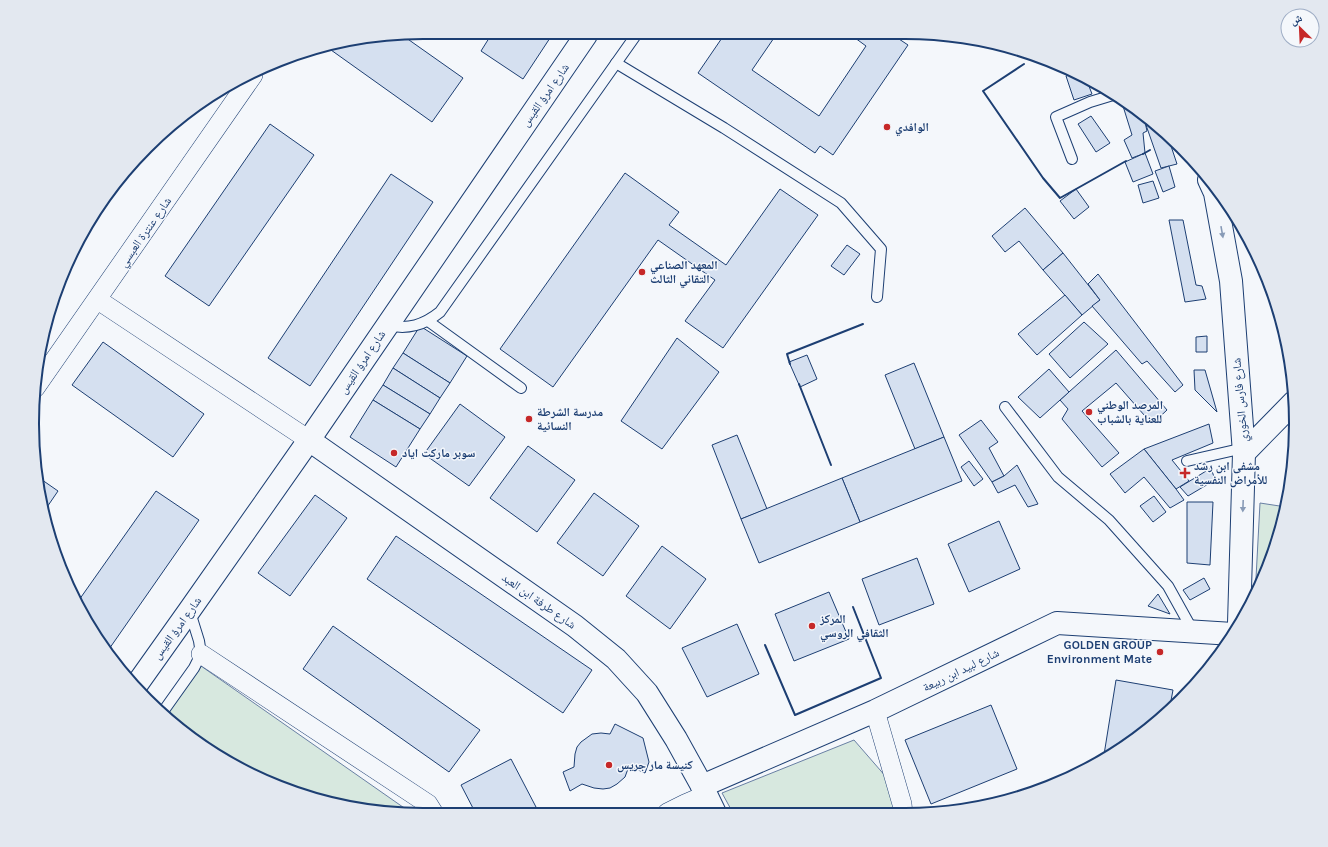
<svg xmlns="http://www.w3.org/2000/svg" width="1328" height="847" font-family="Karla,'Noto Naskh Arabic',sans-serif">
<rect width="100%" height="100%" fill="#f4f7fb"/>
<g fill="#d7e8df" stroke="#687fa3">
<polygon points="1260,503 1286,507 1283,525 1255,597"/>
<polygon points="201,666 410,812 373,812 274,785 185,734 166,716"/>
<polygon points="854,740 894,786 896,814 733,813 722,793"/>
</g>
<g fill="#d5e0f0" stroke="#1d3f73">
<polygon points="372,35 402,35 463,78 432,122 331,50 335,44"/>
<polygon points="491,35 552,35 523,79 481,51"/>
<polygon points="724,35 776,35 752,70 819,116 866,46 851,35 897,35 896,37 908,45 833,155 820,146 815,153 698,73"/>
<polygon points="1074,73 1087,81 1092,94 1074,100 1066,76"/>
<polygon points="1128,104 1143,113 1147,131 1143,133 1145,153 1132,158 1124,140 1132,135 1123,106"/>
<polygon points="1091,116 1110,143 1096,152 1078,124"/>
<polygon points="1153,123 1168,137 1177,164 1161,168 1146,125"/>
<polygon points="270,124 314,155 209,306 165,276"/>
<polygon points="1145,153 1153,174 1133,182 1125,162"/>
<polygon points="1169,166 1175,187 1163,192 1155,171"/>
<polygon points="625,173 679,212 669,225 726,265 780,189 818,215 723,348 685,321 715,280 658,240 553,387 500,349"/>
<polygon points="391,174 433,202 310,386 268,358"/>
<polygon points="1153,181 1159,198 1143,203 1138,185"/>
<polygon points="1076,189 1089,207 1074,219 1060,201"/>
<polygon points="1025,208 1063,253 1043,270 1019,241 1005,252 992,236"/>
<polygon points="1169,220 1183,220 1196,285 1202,286 1206,299 1185,302"/>
<polygon points="847,245 860,254 844,275 831,266"/>
<polygon points="1063,253 1100,300 1082,315 1043,270"/>
<polygon points="1098,274 1183,385 1175,392 1147,361 1142,364 1092,306 1100,300 1088,284"/>
<polygon points="1065,295 1082,315 1037,355 1018,334"/>
<polygon points="1084,322 1108,344 1070,378 1049,354"/>
<polygon points="420,326 467,356 450,383 403,353"/>
<polygon points="1207,336 1207,352 1196,352 1196,337"/>
<polygon points="677,338 719,372 662,449 621,421"/>
<polygon points="103,342 204,414 173,457 72,385"/>
<polygon points="1116,350 1167,410 1152,424 1116,383 1082,411 1119,453 1102,467 1062,419 1068,409 1060,400"/>
<polygon points="403,353 450,383 440,398 393,368"/>
<polygon points="807,355 817,379 800,387 789,362"/>
<polygon points="914,363 944,437 915,449 885,375"/>
<polygon points="393,368 440,398 430,414 383,385"/>
<polygon points="1049,369 1069,392 1040,418 1018,397"/>
<polygon points="1194,370 1205,370 1217,412 1195,390"/>
<polygon points="383,385 430,414 420,429 373,400"/>
<polygon points="373,400 420,429 396,467 350,437"/>
<polygon points="460,404 505,437 469,486 424,454"/>
<polygon points="981,420 998,442 989,448 1004,476 992,482 959,435"/>
<polygon points="1209,424 1213,443 1172,460 1189,481 1176,489 1144,449"/>
<polygon points="737,435 767,509 741,519 712,445"/>
<polygon points="944,437 962,481 860,522 842,478"/>
<polygon points="528,446 575,480 537,532 490,498"/>
<polygon points="1144,449 1176,489 1184,500 1170,508 1144,477 1125,493 1110,474"/>
<polygon points="969,461 983,479 974,486 961,467"/>
<polygon points="1017,465 1038,504 1028,507 1015,485 998,493 992,482 1004,476"/>
<polygon points="1211,468 1215,480 1188,496 1180,487"/>
<polygon points="35,475 58,491 43,513"/>
<polygon points="842,478 860,522 759,563 741,519"/>
<polygon points="156,491 199,520 107,652 98,641 79,600"/>
<polygon points="594,493 639,526 603,576 557,543"/>
<polygon points="315,495 347,518 290,596 258,573"/>
<polygon points="1154,496 1166,512 1153,522 1140,506"/>
<polygon points="1187,502 1213,502 1210,565 1187,563"/>
<polygon points="999,521 1020,569 969,592 948,544"/>
<polygon points="396,536 592,670 563,713 367,579"/>
<polygon points="662,546 706,579 670,629 626,596"/>
<polygon points="917,558 934,604 879,625 862,579"/>
<polygon points="1204,578 1210,589 1190,600 1183,590"/>
<polygon points="829,592 849,639 794,661 775,614"/>
<polygon points="1158,594 1170,614 1148,606"/>
<polygon points="737,624 759,674 707,697 682,648"/>
<polygon points="333,626 480,730 449,772 303,669"/>
<polygon points="1116,680 1173,690 1169,711 1162,718 1103,761"/>
<polygon points="991,705 1017,769 931,804 905,740"/>
<polygon points="615,724 643,738 649,762 645,773 629,766 625,777 617,784 610,788 603,789 594,788 582,784 570,791 563,772 574,767 575,754 577,747 581,742 592,734 601,733 610,734"/>
<polygon points="511,759 536,807 525,812 475,812 461,785"/>
</g>
<g fill="none" stroke-linecap="round" stroke-linejoin="round">
<g stroke="#1d3f73" stroke-width="12">
<g id="lane">
<polyline points="616,63 724,128 841,203 881,249 877,297"/>
<polyline points="1072,159 1056,117 1090,102 1113,95"/>
<polyline points="428,321 521,388"/>
<path d="M387,325C408,330 424,325 440,312L636,35"/>
<polyline points="1005,407 1058,477 1109,520 1168,586 1193,631"/>
<polyline points="1187,461 1244,448"/>
<polyline points="162,713 194,668 201,654 199,641 190,612"/>
</g>
</g>
<g stroke="#1d3f73" stroke-width="20">
<g id="street">
<polyline points="98,300 309,440"/>
<polyline points="35,388 253,75"/>
<polyline points="201,654 428,804 433,812"/>
<polyline points="875,711 902,804 903,814"/>
<polyline points="667,813 685,804 706,795"/>
</g>
</g>
<g stroke="#1d3f73" stroke-width="24">
<g id="secondary">
<polyline points="309,440 575,626 616,659 647,693 676,739 702,786 715,813"/>
<polyline points="135,687 189,611 309,440 586,35"/>
<polyline points="702,786 875,711 1057,623 1233,634"/>
</g>
</g>
<g stroke="#1d3f73" stroke-width="24">
<g id="primary">
<polyline points="1209,180 1215,193 1231,281 1244,453 1239,623"/>
<polyline points="1244,453 1294,402"/>
</g>
</g>
<use href="#lane" stroke="#f4f7fb" stroke-width="10"/>
<use href="#street" stroke="#f4f7fb" stroke-width="19"/>
<use href="#secondary" stroke="#f4f7fb" stroke-width="22"/>
<use href="#primary" stroke="#f4f7fb" stroke-width="22"/>
<g stroke="#1d3f73" stroke-width="2">
<polyline points="1024,64 983,91 1043,178 1060,198 1126,161"/>
<polyline points="1143,154 1150,150"/>
<polyline points="790,364 787,354 863,324"/>
<polyline points="799,384 831,465"/>
<polyline points="765,645 795,715 881,678 853,607"/>
</g>
</g>
<defs><path id="oneway-solid" d="M-6-.8H1V-3.2L6.5 0L1 3.2V.8H-6Z"/></defs>
<g fill="#889bb7">
<use href="#oneway-solid" transform="translate(1222 232) rotate(80)"/>
<use href="#oneway-solid" transform="translate(1243 506) rotate(92)"/>
</g>
<g fill="#c62828" stroke="#f4f7fb" stroke-width="1.5">
<circle cx="887" cy="127" r="4"/>
<circle cx="642" cy="272" r="4"/>
<circle cx="1089" cy="412" r="4"/>
<circle cx="529" cy="419" r="4"/>
<circle cx="394" cy="453" r="4"/>
<path d="M1183 467h4v4h4v4h-4v4h-4v-4h-4v-4h4z"/>
<circle cx="812" cy="626" r="4"/>
<circle cx="1160" cy="652" r="4"/>
<circle cx="609" cy="765" r="4"/>
</g>
<g text-anchor="middle" stroke-width="3" stroke-linejoin="round" paint-order="stroke">
<g font-size="12" fill="#1d3f73" stroke="#f4f7fb">
<text transform="translate(545 95) rotate(-55)" y="4">شارع امرؤ القيس</text>
<text transform="translate(145 232) rotate(-55)" y="4">شارع عنترة العبسي</text>
<text transform="translate(362 362) rotate(-56)" y="4">شارع امرؤ القيس</text>
<text transform="translate(1240 400) rotate(-95)" y="4">شارع فارس الخوري</text>
<text transform="translate(539 601) rotate(35)" y="4">شارع طرفة ابن العبد</text>
<text transform="translate(177 628) rotate(-54)" y="4">شارع امرؤ القيس</text>
<text transform="translate(961 670) rotate(-26)" y="4">شارع لبيد ابن ربيعة</text>
</g>
<g font-size="12" font-weight="bold" fill="#1d3f73" stroke="#f4f7fb" text-anchor="start">
<text x="895" y="131">الوافدي</text>
<text x="650" y="269">المعهد الصناعي<tspan x="650" dy="14">التقاني الثالث</tspan></text>
<text x="1097" y="409">المرصد الوطني<tspan x="1097" dy="14">للعناية بالشباب</tspan></text>
<text x="537" y="416">مدرسة الشرطة<tspan x="537" dy="14">النسائية</tspan></text>
<text x="402" y="457">سوبر ماركت اياد</text>
<text x="1194" y="470">مشفى ابن رشد<tspan x="1194" dy="14">للأمراض النفسية</tspan></text>
<text x="820" y="623">المركز<tspan x="820" dy="14">الثقافي الروسي</tspan></text>
<text x="1152" y="649" text-anchor="end">GOLDEN GROUP<tspan x="1152" dy="14">Environment Mate</tspan></text>
<text x="617" y="769">كنيسة مار جريس</text>
</g>
</g>
<path d="M0 0H1328V847H0ZM423 39H905A384 384 0 0 1 1289 423V424A384 384 0 0 1 905 808H423A384 384 0 0 1 39 424V423A384 384 0 0 1 423 39Z" fill="#e3e8f0" fill-rule="evenodd"/>
<path fill="none" stroke="#1d3f73" stroke-width="2" d="M423 39H905A384 384 0 0 1 1289 423V424A384 384 0 0 1 905 808H423A384 384 0 0 1 39 424V423A384 384 0 0 1 423 39Z"/>
<g transform="translate(1300 28) rotate(336)"><circle r="19" fill="#f4f7fb" stroke="#9eadc5"/>
<path d="M0-3L7 15L0 10L-7 15Z" fill="#c62828"/>
<text y="-6" font-size="11" font-weight="bold" text-anchor="middle" fill="#1d3f73">ش</text>
</g>
</svg>
